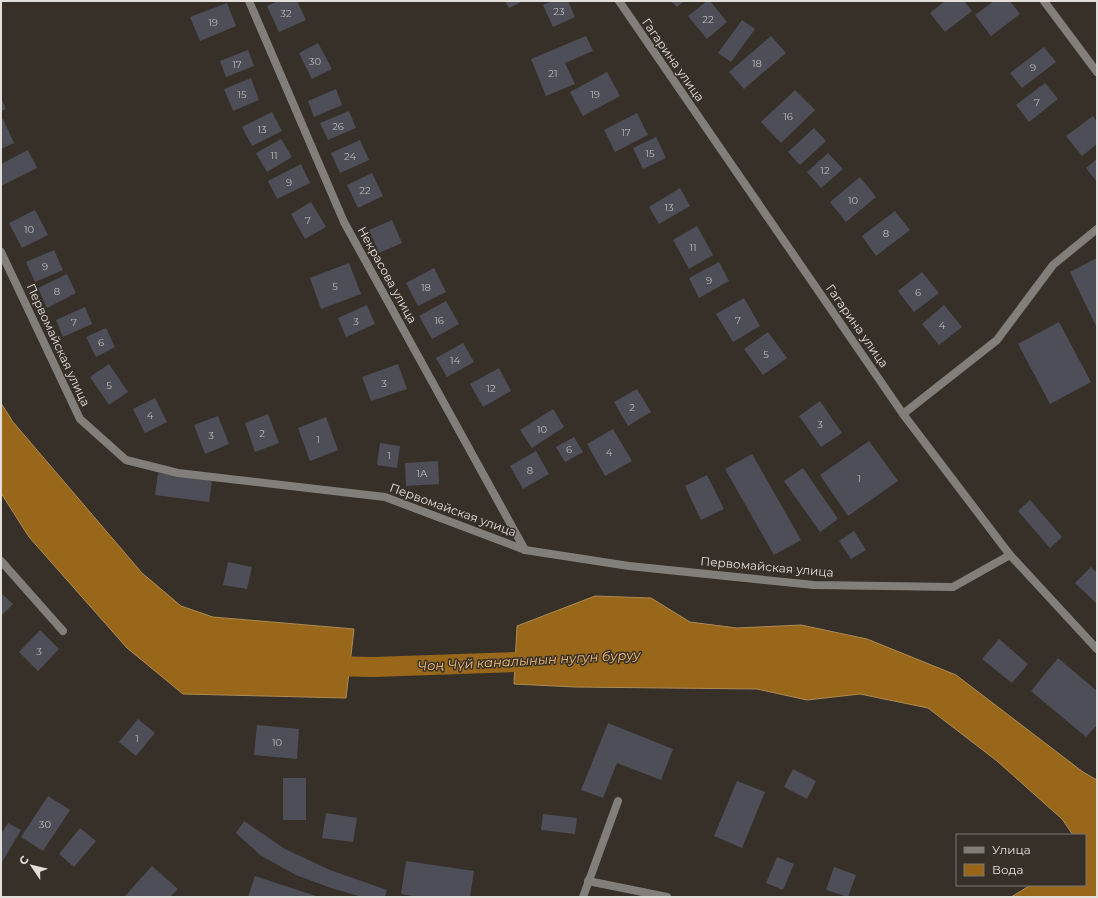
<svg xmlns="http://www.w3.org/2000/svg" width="1098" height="898" font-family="Montserrat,sans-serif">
<rect width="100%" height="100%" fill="#363029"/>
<g fill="#98671a" stroke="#ae8b54">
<polygon points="1,403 13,422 142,573 181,606 213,617 354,629 346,698 183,694 127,648 29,537 1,493"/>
<polygon points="595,596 651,598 690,622 737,628 801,625 867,639 956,675 1083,772 1097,780 1097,897 1011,897 1031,885 1085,885 1085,835 1073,835 1062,819 997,761 928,708 860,694 807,700 757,689 575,687 514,684 517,626"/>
</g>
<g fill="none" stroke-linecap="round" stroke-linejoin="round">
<polyline stroke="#98671a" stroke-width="20" points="323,666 374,667 543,661"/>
</g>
<g fill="#4d4e57">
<polygon points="278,1 297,1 306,20 279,32 267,6"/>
<polygon points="505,1 523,1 509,8"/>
<polygon points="552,1 568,1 575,17 553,27 543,5"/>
<polygon points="671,1 684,1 677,7"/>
<polygon points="707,1 710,1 727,22 707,39 688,16"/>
<polygon points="945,1 964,1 972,11 945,32 930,13"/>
<polygon points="994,1 1010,1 1020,14 991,36 975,15"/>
<polygon points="227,3 236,26 200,41 190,17"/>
<polygon points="742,20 755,29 731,62 718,53"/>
<polygon points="586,36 593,51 565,63 575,84 546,96 531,59"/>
<polygon points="771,36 786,53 744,89 729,72"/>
<polygon points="318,43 332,69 312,79 299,53"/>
<polygon points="1044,47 1056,62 1022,88 1010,73"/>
<polygon points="248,50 254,66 226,77 220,61"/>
<polygon points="607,72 620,96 583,116 570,92"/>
<polygon points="251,78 259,100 233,111 224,89"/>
<polygon points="1045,83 1058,99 1029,122 1016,105"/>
<polygon points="336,89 342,105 314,117 308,101"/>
<polygon points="795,90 815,110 781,143 761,122"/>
<polygon points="1,97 6,109 1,111"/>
<polygon points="349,111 356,128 328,140 320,123"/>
<polygon points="272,112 282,131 252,146 242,127"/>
<polygon points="637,113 648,135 615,152 604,130"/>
<polygon points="1093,116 1097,122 1097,144 1082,156 1066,136"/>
<polygon points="3,119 14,143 1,149 1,120"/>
<polygon points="814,128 826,141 800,165 788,152"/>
<polygon points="656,137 666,158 643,169 633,148"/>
<polygon points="281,139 292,157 267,172 256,153"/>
<polygon points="360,140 369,160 340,173 331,153"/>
<polygon points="28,150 37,168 1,186 1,164"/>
<polygon points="828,153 843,169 821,188 807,172"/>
<polygon points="1097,159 1097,182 1086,168"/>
<polygon points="301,164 310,183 277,199 268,181"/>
<polygon points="372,173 383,196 358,208 347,185"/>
<polygon points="860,177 876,197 846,222 830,202"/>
<polygon points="680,188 690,206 659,224 649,207"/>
<polygon points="311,202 326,227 305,239 291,214"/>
<polygon points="35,210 48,235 22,248 9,223"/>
<polygon points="895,211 910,230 876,256 862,236"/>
<polygon points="392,220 402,243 379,253 369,230"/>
<polygon points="697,226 713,255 689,269 673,240"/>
<polygon points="54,250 63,270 35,282 26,262"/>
<polygon points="1097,258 1097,328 1070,272"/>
<polygon points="719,262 729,281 699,298 689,278"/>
<polygon points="349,263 361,294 321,309 310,278"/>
<polygon points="434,268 446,292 418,306 406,283"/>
<polygon points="922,272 939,293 914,312 898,291"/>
<polygon points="67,274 76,293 47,308 38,288"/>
<polygon points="744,298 760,326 733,342 716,314"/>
<polygon points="446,301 459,324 432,339 419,316"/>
<polygon points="367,305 375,324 346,337 338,318"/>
<polygon points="944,305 962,327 939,345 922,324"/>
<polygon points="85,307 92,324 63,337 56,320"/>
<polygon points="1059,322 1091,382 1050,404 1018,344"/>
<polygon points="106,328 115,347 96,357 86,337"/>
<polygon points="768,332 787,358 763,375 744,349"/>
<polygon points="463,343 474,362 447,377 436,358"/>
<polygon points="109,364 128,392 109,405 90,377"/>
<polygon points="398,364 407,389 371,401 362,377"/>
<polygon points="499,368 511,391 483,407 470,384"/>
<polygon points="637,389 651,412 628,426 614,402"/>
<polygon points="155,398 167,422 145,433 133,409"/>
<polygon points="820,401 842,433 821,447 799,416"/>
<polygon points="553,409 564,427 532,448 520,430"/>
<polygon points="268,414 279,443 255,452 245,423"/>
<polygon points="218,416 229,444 205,454 194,425"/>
<polygon points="326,417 338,450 310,461 298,428"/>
<polygon points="613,429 632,461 605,476 587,444"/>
<polygon points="574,437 583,452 565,462 556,447"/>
<polygon points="869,441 898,481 848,516 820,475"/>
<polygon points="380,443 400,446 397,468 377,465"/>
<polygon points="536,451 549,474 523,489 510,466"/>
<polygon points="752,454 801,540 774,555 725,469"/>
<polygon points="438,461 439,484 406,486 405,463"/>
<polygon points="803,468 838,519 820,532 784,481"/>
<polygon points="158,473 212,481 209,502 155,495"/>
<polygon points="707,475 724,509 701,520 685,486"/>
<polygon points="1030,500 1062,537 1050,548 1018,511"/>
<polygon points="854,531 866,550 851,559 839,541"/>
<polygon points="228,562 252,567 247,589 223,585"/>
<polygon points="1091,567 1097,573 1097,604 1075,583"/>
<polygon points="1,593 13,604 1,616"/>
<polygon points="40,630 59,649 38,671 19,652"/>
<polygon points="999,639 1028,664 1012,683 982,659"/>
<polygon points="1058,658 1097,691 1097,725 1086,737 1031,691"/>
<polygon points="138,719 155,733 136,756 119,742"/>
<polygon points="608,723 673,749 661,780 617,763 603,798 581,790"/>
<polygon points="257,725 299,729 297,759 254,755"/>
<polygon points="793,769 816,781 807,799 784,787"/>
<rect x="283" y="778" width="23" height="42"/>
<polygon points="737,781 765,792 742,848 714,836"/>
<polygon points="48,796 70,810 43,851 21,837"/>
<polygon points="326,813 357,818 353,842 322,838"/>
<polygon points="543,814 577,818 575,834 541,830"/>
<polygon points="244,821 285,849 330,870 387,890 385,897 362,897 331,888 296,875 260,855 236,833"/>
<polygon points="8,823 21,830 1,864 1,834"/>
<polygon points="80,828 96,841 74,867 59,854"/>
<polygon points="777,857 794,864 783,890 766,883"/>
<polygon points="406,861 474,871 470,897 418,897 401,894"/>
<polygon points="152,866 178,889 170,897 124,897"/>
<polygon points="834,867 856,875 848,897 826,890"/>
<polygon points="255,876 319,897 248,897"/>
</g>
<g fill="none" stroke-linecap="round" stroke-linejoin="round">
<polyline stroke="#827f7b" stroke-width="8" points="588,881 667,897"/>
<g stroke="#827f7b" stroke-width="8">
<polyline points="249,1 344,222 525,550"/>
<polyline points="619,1 903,414 1010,555 1097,649"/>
<polyline points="1044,1 1097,72"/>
<polyline points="1,252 80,419 126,460 178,473 385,497 525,550 629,566 814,585 953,587 1010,555"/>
<polyline points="903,414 997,340 1053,265 1097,229"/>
<polyline points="1,561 63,631"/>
<polyline points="583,897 618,801"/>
</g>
</g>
<g text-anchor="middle" stroke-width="3" stroke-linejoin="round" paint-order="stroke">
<g font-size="10" fill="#bdbab9">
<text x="559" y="15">23</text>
<text x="286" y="17">32</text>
<text x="708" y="23">22</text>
<text x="213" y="26">19</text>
<text x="315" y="65">30</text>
<text x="757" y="67">18</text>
<text x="237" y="68">17</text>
<text x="1033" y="71">9</text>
<text x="553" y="77">21</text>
<text x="242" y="98">15</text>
<text x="595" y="98">19</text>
<text x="1037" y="106">7</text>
<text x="788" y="120">16</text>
<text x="338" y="130">26</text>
<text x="262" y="133">13</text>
<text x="626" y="136">17</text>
<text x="650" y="157">15</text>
<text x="274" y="159">11</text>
<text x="350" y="160">24</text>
<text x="825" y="174">12</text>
<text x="289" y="186">9</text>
<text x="365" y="194">22</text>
<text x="853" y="204">10</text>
<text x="669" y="211">13</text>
<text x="308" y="224">7</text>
<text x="29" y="233">10</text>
<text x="886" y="237">8</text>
<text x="693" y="251">11</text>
<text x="45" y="270">9</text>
<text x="709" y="284">9</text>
<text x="335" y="290">5</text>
<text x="426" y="291">18</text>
<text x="57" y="295">8</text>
<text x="918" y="296">6</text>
<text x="439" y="324">16</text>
<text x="738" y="324">7</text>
<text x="356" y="325">3</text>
<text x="74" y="326">7</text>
<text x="942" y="329">4</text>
<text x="101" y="346">6</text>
<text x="766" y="358">5</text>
<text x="455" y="364">14</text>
<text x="384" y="387">3</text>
<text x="109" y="389">5</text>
<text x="491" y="392">12</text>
<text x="632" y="411">2</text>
<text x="150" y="419">4</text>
<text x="820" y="428">3</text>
<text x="542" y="433">10</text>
<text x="262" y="437">2</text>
<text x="211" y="439">3</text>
<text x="318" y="443">1</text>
<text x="569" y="453">6</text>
<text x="609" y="456">4</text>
<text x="389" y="459">1</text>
<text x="530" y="474">8</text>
<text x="422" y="477">1А</text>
<text x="859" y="482">1</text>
<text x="39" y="655">3</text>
<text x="137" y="742">1</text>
<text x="277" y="746">10</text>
<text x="45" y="828">30</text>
</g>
<g font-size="12" fill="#e2deda" stroke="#363029">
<text transform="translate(673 60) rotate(55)" y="4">Гагарина улица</text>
<text transform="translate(387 275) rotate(61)" y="4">Некрасова улица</text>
<text transform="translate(857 326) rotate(55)" y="4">Гагарина улица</text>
<text transform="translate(58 345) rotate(65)" y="4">Первомайская улица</text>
<text transform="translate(453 510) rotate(20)" y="4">Первомайская улица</text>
<text transform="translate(767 567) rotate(5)" y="4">Первомайская улица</text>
</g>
<g font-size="13" font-style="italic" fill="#f6bf76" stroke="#363029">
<text transform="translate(529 660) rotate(-3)" y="5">Чоң Чүй каналынын нугун буруу</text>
</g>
</g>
<rect width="1098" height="898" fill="none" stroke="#e2deda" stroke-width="4"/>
<rect x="956" y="834" width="130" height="52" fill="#363029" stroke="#7b7670"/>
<rect x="964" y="847" width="20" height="6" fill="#827f7b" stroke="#7b7670"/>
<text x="992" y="854" font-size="12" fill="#e2deda">Улица</text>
<rect x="964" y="864" width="20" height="12" fill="#98671a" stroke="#7b7670"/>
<text x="992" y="874" font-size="12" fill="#e2deda">Вода</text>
<g transform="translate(32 866) rotate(305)" stroke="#363029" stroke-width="3" paint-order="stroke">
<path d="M0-3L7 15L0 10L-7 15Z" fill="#e2deda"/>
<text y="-6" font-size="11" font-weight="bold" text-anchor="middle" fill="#e2deda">С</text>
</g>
</svg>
